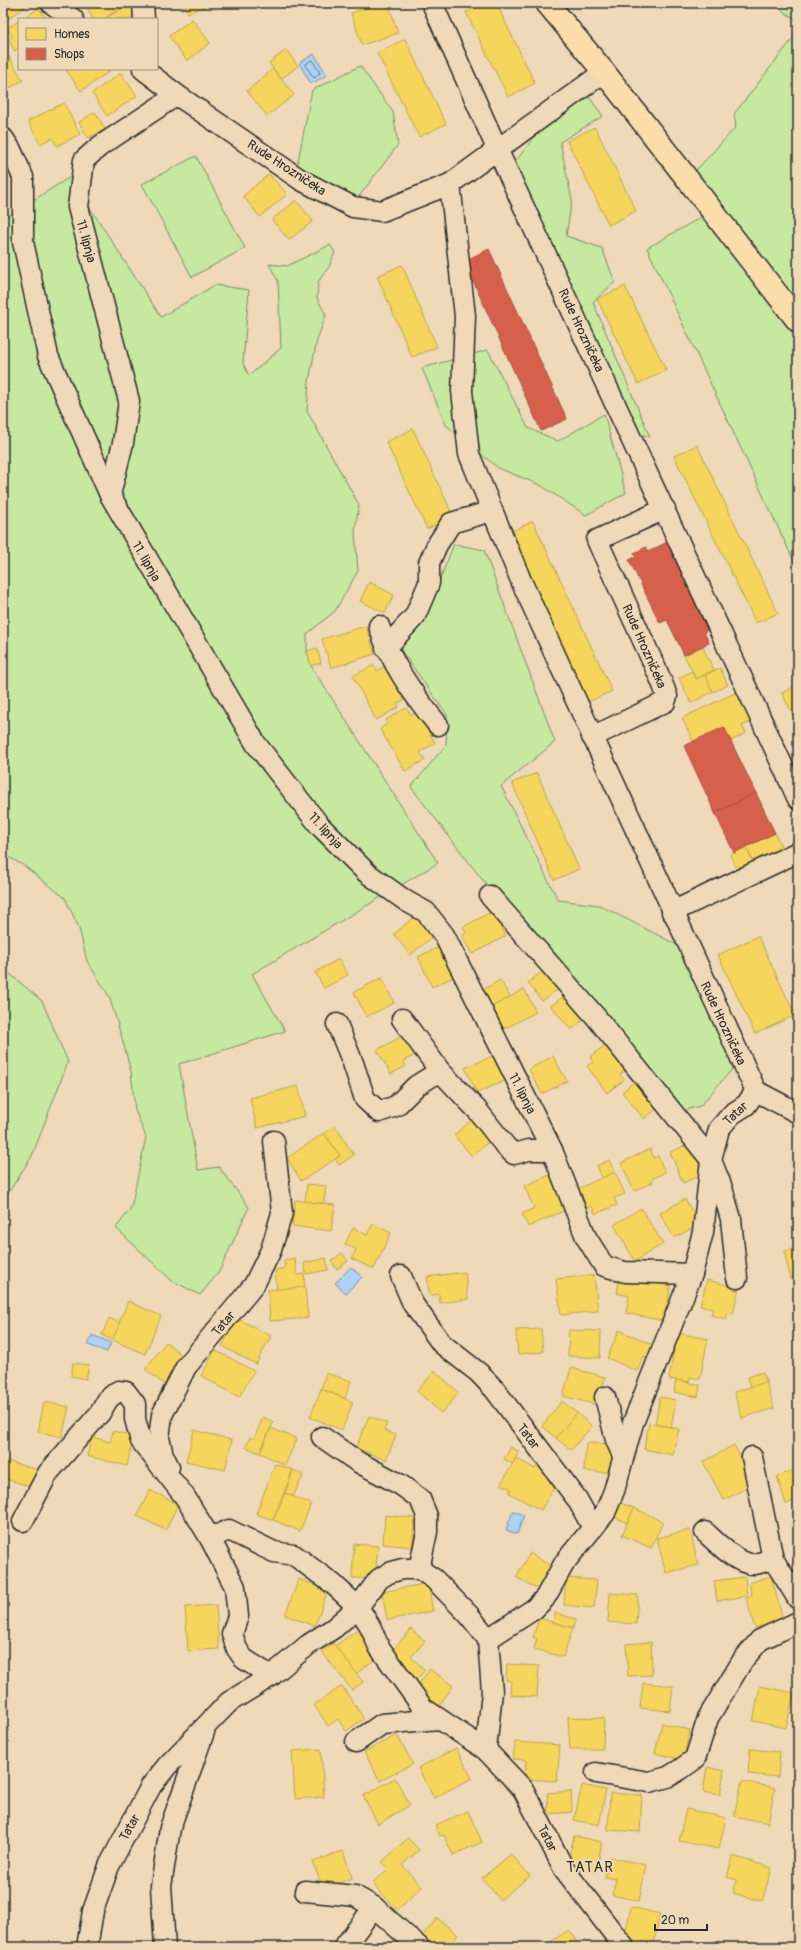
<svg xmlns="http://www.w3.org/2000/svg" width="801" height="1950" font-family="Pangolin,sans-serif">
<rect width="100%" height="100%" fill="#efd9b8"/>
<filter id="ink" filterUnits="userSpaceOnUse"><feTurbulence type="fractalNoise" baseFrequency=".025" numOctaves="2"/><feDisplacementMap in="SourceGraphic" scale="8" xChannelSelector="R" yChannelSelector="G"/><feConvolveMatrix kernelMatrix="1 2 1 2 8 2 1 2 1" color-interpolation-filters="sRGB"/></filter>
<g filter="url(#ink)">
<g fill="#c7e8a1" stroke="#798a66">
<polygon points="771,3 798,3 798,21"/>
<polygon points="798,32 798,570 647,248 712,211 688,179 736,127 734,114"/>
<polygon points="360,66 393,112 398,145 357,199 297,166 312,90"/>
<polygon points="589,97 603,116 560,142 572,200 566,236 602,248 615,282 593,302 650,437 639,434 512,166 544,124 570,104"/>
<polygon points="196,156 245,248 192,277 142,184"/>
<polygon points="70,177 161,317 215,285 249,290 243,363 249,376 281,348 278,281 269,264 287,266 330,245 335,252 329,267 318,282 317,298 326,315 317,340 309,381 307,411 359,505 355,532 358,571 335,611 307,634 307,651 311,666 438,863 252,974 285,1031 179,1064 198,1170 219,1167 249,1207 219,1272 200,1295 171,1280 116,1228 131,1208 146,1137 135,1110 131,1072 122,1038 109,996 87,961 79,928 65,898 23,865 3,854 3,219"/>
<polygon points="488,350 528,428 558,441 604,414 626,493 586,515 540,485 498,468 446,425 422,368"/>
<polygon points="454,544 484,550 555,742 501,786 558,900 599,905 681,947 734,1067 700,1106 682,1111 481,878 411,787 446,745 447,715 401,650 438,584"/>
<polygon points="3,968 42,1001 68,1062 32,1156 3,1201"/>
</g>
<g fill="#aed1f6" stroke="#7a8fa5">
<polygon points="314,54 327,75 311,84 299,63"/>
<polygon points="351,1267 362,1277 346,1293 335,1283"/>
<polygon points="92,1335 111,1343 107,1352 88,1345"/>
<polygon points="513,1511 524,1515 517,1534 506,1530"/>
</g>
<g fill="#f6d55c" stroke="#b9a24d">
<polygon points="3,3 22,3 25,7 3,22"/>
<polygon points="84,3 123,3 125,6 103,19 93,19"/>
<polygon points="130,3 140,18 109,19 108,17"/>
<polygon points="184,3 213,3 188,13"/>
<polygon points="318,3 339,3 320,9"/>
<polygon points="380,3 388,3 398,33 362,45 351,13"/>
<polygon points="486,3 496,3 535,83 508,97 466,12"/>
<polygon points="39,8 46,19 22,19"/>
<polygon points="192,19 210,43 187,61 169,36"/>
<polygon points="19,21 19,48 15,51 8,40 12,37 7,28"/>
<polygon points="405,39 446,124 419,137 377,53"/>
<polygon points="286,50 298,66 281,79 269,63"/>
<polygon points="9,57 23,80 3,92 3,61"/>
<polygon points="67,69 108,69 110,71 81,91 66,70"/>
<polygon points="273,69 294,95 267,116 247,91"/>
<polygon points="121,73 137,96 107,116 92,93"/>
<polygon points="64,103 80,134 57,146 52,138 40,144 28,121"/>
<polygon points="95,112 105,129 88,138 79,122"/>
<polygon points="595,127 636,211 609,225 567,141"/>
<polygon points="269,174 287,194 260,217 243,196"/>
<polygon points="296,200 313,221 289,240 272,220"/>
<polygon points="402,265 437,347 412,357 377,276"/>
<polygon points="625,286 666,370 638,384 597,299"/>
<polygon points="413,429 453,516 427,529 386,442"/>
<polygon points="697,445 778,613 756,623 674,456"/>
<polygon points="533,521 612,691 586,703 508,533"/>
<polygon points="369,582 394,595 385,613 360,601"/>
<polygon points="366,626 375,654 331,668 322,639"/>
<polygon points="702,646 714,670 696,679 684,655"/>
<polygon points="317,648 321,663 311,666 307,651"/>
<polygon points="374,665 377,671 386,665 405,700 397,703 399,707 376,720 353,676"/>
<polygon points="720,668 728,685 713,692 705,675"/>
<polygon points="692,671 696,679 705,675 713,692 691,703 679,678"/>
<polygon points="798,685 798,725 782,693"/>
<polygon points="741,690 755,720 742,726 746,733 731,741 724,727 693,741 682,718"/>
<polygon points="406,708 411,715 417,711 435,743 420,752 425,760 405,771 380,729 388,723 386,720"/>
<polygon points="537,773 579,869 554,880 512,783"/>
<polygon points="775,833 783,850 754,864 746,847"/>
<polygon points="746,847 754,864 738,871 730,855"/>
<polygon points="493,911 506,936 472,954 462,936 466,933 463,927"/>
<polygon points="418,914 435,935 410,955 394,934"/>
<polygon points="758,936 795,1015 755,1034 718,955"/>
<polygon points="443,945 458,975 432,987 418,957"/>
<polygon points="339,959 348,975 324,988 315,972"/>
<polygon points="548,967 563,986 542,1001 528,983"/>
<polygon points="382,978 394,1003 366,1017 354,992"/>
<polygon points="500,980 510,997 492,1007 482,990"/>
<polygon points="524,989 536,1012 504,1029 492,1007"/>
<polygon points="569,992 588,1016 571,1030 551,1006"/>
<polygon points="406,1034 417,1054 404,1061 406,1066 391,1074 377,1050"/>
<polygon points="610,1041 623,1058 618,1061 625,1071 620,1074 624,1080 607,1093 587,1066 593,1062 590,1057"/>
<polygon points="497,1054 509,1079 477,1093 465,1068"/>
<polygon points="553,1056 567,1081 542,1094 529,1069"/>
<polygon points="640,1077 662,1104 644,1119 622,1092"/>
<polygon points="298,1086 305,1116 257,1128 250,1098"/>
<polygon points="475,1117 493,1138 472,1156 454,1135"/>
<polygon points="335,1126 354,1155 339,1165 335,1159 340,1156 324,1133"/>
<polygon points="324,1133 340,1156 301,1181 287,1158"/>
<polygon points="692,1143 705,1173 683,1183 670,1152"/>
<polygon points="650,1149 654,1158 658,1156 665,1172 652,1179 653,1182 634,1191 621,1163"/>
<polygon points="609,1160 615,1172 602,1178 597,1166"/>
<polygon points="615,1172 625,1194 614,1198 617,1205 595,1214 592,1206 585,1209 577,1189"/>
<polygon points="554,1173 570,1208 528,1227 522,1214 534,1208 524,1186"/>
<polygon points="307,1184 326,1186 324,1203 305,1202"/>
<polygon points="685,1199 700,1224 674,1238 660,1213"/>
<polygon points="295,1200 335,1205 331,1231 292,1226"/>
<polygon points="641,1208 663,1244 635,1261 614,1225"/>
<polygon points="373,1224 391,1233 374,1269 352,1259 356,1249 345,1244 353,1228 367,1235"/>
<polygon points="798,1248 798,1278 791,1280 784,1251"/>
<polygon points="342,1253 348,1261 337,1269 331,1261"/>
<polygon points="295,1258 297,1275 304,1274 305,1287 277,1290 275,1270 285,1268 284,1260"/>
<polygon points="326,1258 328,1270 306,1274 304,1263"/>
<polygon points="465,1272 468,1299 440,1303 439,1294 430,1296 427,1277"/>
<polygon points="594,1275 598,1311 561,1315 556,1279"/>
<polygon points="620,1276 671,1286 663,1321 626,1313 629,1296 617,1293"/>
<polygon points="707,1280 739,1288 733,1314 728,1313 726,1319 711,1315 713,1309 700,1306"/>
<polygon points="305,1287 308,1318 270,1321 268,1290"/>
<polygon points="128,1301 161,1316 145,1354 112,1340"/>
<polygon points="109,1318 120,1323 112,1340 102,1335"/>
<polygon points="237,1318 271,1336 256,1364 222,1346"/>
<polygon points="541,1329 543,1352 518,1354 516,1330"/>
<polygon points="569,1330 601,1331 600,1358 568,1356"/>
<polygon points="619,1330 656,1346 650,1359 644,1356 637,1371 607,1358"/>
<polygon points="677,1333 708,1339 700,1379 690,1377 689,1382 669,1379"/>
<polygon points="166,1342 186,1358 165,1385 145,1369"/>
<polygon points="215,1350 254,1371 239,1397 201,1376"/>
<polygon points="73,1363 89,1365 86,1379 71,1376"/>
<polygon points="571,1368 605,1377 597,1405 563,1396"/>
<polygon points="435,1371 459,1393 441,1413 417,1391"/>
<polygon points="763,1372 766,1382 751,1387 748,1377"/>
<polygon points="326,1373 351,1381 345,1398 321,1389"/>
<polygon points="676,1380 700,1385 698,1397 674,1392"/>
<polygon points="766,1382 774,1408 742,1418 734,1392"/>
<polygon points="321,1389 353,1402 342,1430 310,1417"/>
<polygon points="660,1397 676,1400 671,1427 655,1424"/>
<polygon points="562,1401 577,1413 556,1438 542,1426"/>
<polygon points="44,1402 69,1407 62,1437 38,1432"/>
<polygon points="577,1413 592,1426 571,1450 556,1438"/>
<polygon points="369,1416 387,1423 384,1430 396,1435 386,1460 356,1448"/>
<polygon points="263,1417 273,1422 260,1453 246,1447 250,1437 254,1439"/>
<polygon points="649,1423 679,1429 673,1455 644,1449"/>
<polygon points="271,1428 297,1439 285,1465 260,1453"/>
<polygon points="194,1430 232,1440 225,1470 186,1461"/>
<polygon points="113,1431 134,1436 127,1466 87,1456 92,1437 110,1442"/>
<polygon points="586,1443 614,1444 612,1473 584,1471"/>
<polygon points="734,1445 755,1483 724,1500 703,1462"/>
<polygon points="511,1447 519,1452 513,1464 504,1459"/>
<polygon points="516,1458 535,1469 538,1464 556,1474 556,1484 541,1510 509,1493 511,1489 501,1484"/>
<polygon points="4,1460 41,1471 35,1488 3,1478"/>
<polygon points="275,1464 293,1470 273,1520 256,1514"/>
<polygon points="798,1469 798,1500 786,1504 777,1476"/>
<polygon points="293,1470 303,1475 293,1497 285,1493"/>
<polygon points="150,1490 178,1504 166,1530 137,1516"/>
<polygon points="285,1493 311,1504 300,1531 273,1520"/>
<polygon points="620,1503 634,1508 628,1523 614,1517"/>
<polygon points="634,1508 663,1522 651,1548 622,1535"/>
<polygon points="385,1515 415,1518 412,1547 383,1544"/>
<polygon points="690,1530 698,1565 666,1573 657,1538"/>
<polygon points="354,1544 378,1546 375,1579 352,1578"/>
<polygon points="530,1553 551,1566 538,1589 516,1577"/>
<polygon points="771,1576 783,1619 755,1628 746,1598 752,1596 749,1583"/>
<polygon points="745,1577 747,1596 717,1601 714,1581"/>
<polygon points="566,1578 597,1580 594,1608 564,1605"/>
<polygon points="299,1579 328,1590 315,1626 285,1615"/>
<polygon points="428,1583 433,1611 387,1620 382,1592"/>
<polygon points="610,1593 638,1595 636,1624 608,1622"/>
<polygon points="216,1605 219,1649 188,1651 185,1607"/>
<polygon points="555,1613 576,1619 573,1628 553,1622"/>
<polygon points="539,1618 573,1628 563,1657 534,1649 537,1639 533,1637"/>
<polygon points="411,1629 425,1641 411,1657 425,1670 417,1679 389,1654"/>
<polygon points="357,1630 378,1657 356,1674 335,1646"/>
<polygon points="651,1642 652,1675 628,1676 626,1644"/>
<polygon points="333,1643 363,1682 352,1690 322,1652"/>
<polygon points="507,1664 539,1666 537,1697 510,1695 511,1681 506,1680"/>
<polygon points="430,1669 453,1686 439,1706 415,1689"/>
<polygon points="643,1683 673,1686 670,1711 640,1708"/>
<polygon points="342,1686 364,1719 346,1731 338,1719 328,1726 314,1705"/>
<polygon points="760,1686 794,1693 786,1728 753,1721"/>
<polygon points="568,1717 604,1718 603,1749 570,1749"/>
<polygon points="662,1723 690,1730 683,1760 655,1753"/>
<polygon points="397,1735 413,1764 380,1781 364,1752"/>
<polygon points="515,1742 560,1745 557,1781 525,1779 526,1760 513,1759"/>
<polygon points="456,1748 472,1778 434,1798 418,1768"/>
<polygon points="321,1749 324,1797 295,1799 292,1751"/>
<polygon points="750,1749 780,1752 778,1777 748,1774"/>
<polygon points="707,1767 724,1771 720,1795 703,1792"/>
<polygon points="395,1778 410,1805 378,1824 363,1796"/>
<polygon points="742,1781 775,1788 768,1823 734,1816"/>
<polygon points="582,1785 606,1790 599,1825 574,1820"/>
<polygon points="571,1791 572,1812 548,1814 547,1793"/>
<polygon points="610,1793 642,1795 640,1832 608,1830"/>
<polygon points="686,1809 726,1818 719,1849 679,1841"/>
<polygon points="468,1811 482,1842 453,1855 444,1835 440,1836 435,1825"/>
<polygon points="574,1836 602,1842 596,1872 567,1866"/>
<polygon points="408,1838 419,1850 402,1865 422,1887 397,1910 372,1883 388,1869 382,1862"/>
<polygon points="343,1851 352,1878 323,1889 313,1862"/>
<polygon points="511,1854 530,1876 500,1900 482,1878"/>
<polygon points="733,1856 772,1868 762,1901 733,1893 737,1880 727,1877"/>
<polygon points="610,1857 646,1865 639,1901 612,1895 616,1879 605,1877"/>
<polygon points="631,1907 660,1914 653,1947 640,1947 623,1943"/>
<polygon points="437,1918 458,1935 448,1947 429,1947 420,1939"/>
<polygon points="569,1930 580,1947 544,1947 544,1946"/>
<polygon points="687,1942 726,1945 726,1947 687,1947"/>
<polygon points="740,1943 775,1947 739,1947"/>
</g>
<g fill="#d6604d" stroke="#a35043">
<polygon points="489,249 567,419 541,431 464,261"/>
<polygon points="667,542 710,629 704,632 709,643 684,655 667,620 660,623 629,560 636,557 634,553 646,547 648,552"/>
<polygon points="724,727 756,793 715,813 684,746"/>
<polygon points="756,793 775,833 734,853 715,813"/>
</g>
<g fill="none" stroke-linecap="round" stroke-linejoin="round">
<polygon stroke="#5f6d7c" stroke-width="1" points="312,60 320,73 314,78 305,65"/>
<g stroke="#2b2b2b" stroke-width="23">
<g id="minor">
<polyline points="51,3 73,19"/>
<polyline points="143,3 144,19"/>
<polyline points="432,3 498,151 798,799"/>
<polyline points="143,69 177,95 301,180 353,207 382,211 450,184 604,72"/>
<polyline points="3,138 11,150 23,177 23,242 48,356 110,495 256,744 320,826 367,873 406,901 426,912 444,935 552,1150 586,1237 604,1266 625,1272 692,1274"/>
<polyline points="450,184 465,316 462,391 469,454 522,583 756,1091 798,1113"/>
<polyline points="110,495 123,443 129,401 78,207 84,160 100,146 177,95"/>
<path d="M379,626C391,664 413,694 438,725"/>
<polyline points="386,648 415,616 429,583 429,563 437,545 451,523 492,511"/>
<polyline points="592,737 665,702 667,696 661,680 597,540 665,509"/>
<polyline points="490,896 596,1017 711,1160 722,1188 731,1219 737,1278"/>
<polyline points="672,912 798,852"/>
<polyline points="402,1019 440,1071 478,1111 506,1147 514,1154 529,1150 552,1150"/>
<polyline points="337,1024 353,1063 365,1099 379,1112 396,1106 416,1086 440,1071"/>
<polyline points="401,1276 413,1304 442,1344 479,1373 495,1390 577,1499 593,1528"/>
<polyline points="605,1397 616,1440 623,1456"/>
<polyline points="322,1437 358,1462 401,1485 420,1499 427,1516 427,1532 419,1569"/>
<polyline points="752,1457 773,1559 798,1599"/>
<polyline points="169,1467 163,1455 159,1438 162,1415 186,1367 254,1285 271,1250 282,1213 274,1141"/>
<polyline points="23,1521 48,1473 100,1413 108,1399 118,1391 126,1392 135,1404 135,1419 141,1441 185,1497 210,1538 235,1587 238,1616 232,1634 237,1649 244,1659 271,1676"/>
<path d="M705,1532C716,1542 739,1566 755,1564C761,1563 767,1560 773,1559"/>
<polyline points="210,1538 229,1530 274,1552 294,1555 333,1584 358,1607 370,1626 379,1647 423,1708 486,1750 523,1789 564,1869 624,1947"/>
<polyline points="488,1639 534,1609 545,1598 565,1562 605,1513 614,1491 633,1423 692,1274 703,1232 711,1160 719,1129 732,1114 746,1105 756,1091"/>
<polyline points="356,1742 382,1724 438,1719"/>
<polyline points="596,1773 649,1782 668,1777 681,1769 695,1759 708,1718 743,1660 760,1640 798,1622"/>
<polyline points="305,1891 355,1896 374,1907 419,1947"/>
<polyline points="87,1947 93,1911 109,1866 151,1786 167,1766 229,1702 271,1676 308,1645 334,1628 358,1607 379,1579 389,1573 402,1569 419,1569 434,1579 469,1615 488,1639 492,1692 486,1750"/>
<polyline points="165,1947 161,1886 170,1828 204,1732"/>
<polyline points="344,1947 374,1907"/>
</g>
</g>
<g stroke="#2b2b2b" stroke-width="25">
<polyline id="major" points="547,3 604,72 798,321"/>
</g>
<use href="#minor" stroke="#efd9b8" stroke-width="20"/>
<use href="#major" stroke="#faddab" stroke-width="22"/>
</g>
</g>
<g text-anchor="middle" stroke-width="4" stroke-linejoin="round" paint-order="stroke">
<g font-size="13" fill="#2b2b2b" stroke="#efd9b8">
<text transform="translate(287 167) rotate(33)" y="5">Rude Hrozničeka</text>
<text transform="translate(87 241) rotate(75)" y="5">11. lipnja</text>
<text transform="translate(582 330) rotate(65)" y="5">Rude Hrozničeka</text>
<text transform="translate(147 561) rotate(60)" y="5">11. lipnja</text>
<text transform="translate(645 646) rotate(66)" y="5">Rude Hrozničeka</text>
<text transform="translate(326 830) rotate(48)" y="5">11. lipnja</text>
<text transform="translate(724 1023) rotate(65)" y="5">Rude Hrozničeka</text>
<text transform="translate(523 1093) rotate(63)" y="5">11. lipnja</text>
<text transform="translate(735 1113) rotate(-43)" y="5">Tatar</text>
<text transform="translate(223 1323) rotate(-50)" y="5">Tatar</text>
<text transform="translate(529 1436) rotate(53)" y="5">Tatar</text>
<text transform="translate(129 1827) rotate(-61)" y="5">Tatar</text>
<text transform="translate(548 1838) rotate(63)" y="5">Tatar</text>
</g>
<g font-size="15" letter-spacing="1" fill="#2b2b2b" stroke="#efd9b8">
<text x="590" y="1872">TATAR</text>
</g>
</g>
<rect width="801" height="1950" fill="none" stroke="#efd9b8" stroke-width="16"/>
<rect x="8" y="8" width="785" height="1934" fill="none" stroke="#2b2b2b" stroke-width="1.5" filter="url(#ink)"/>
<rect x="18" y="18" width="140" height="52" fill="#efd9b8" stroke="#a19380"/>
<rect x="26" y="28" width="20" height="12" fill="#f6d55c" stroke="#a19380"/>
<text x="54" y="38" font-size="12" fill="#2b2b2b">Homes</text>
<rect x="26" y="48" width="20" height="12" fill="#d6604d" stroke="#a19380"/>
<text x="54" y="58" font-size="12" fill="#2b2b2b">Shops</text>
<path d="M655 1924v6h52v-6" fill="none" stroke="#2b2b2b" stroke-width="2"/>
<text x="661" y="1924" font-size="12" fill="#2b2b2b" stroke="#efd9b8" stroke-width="3" paint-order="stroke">20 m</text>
</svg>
